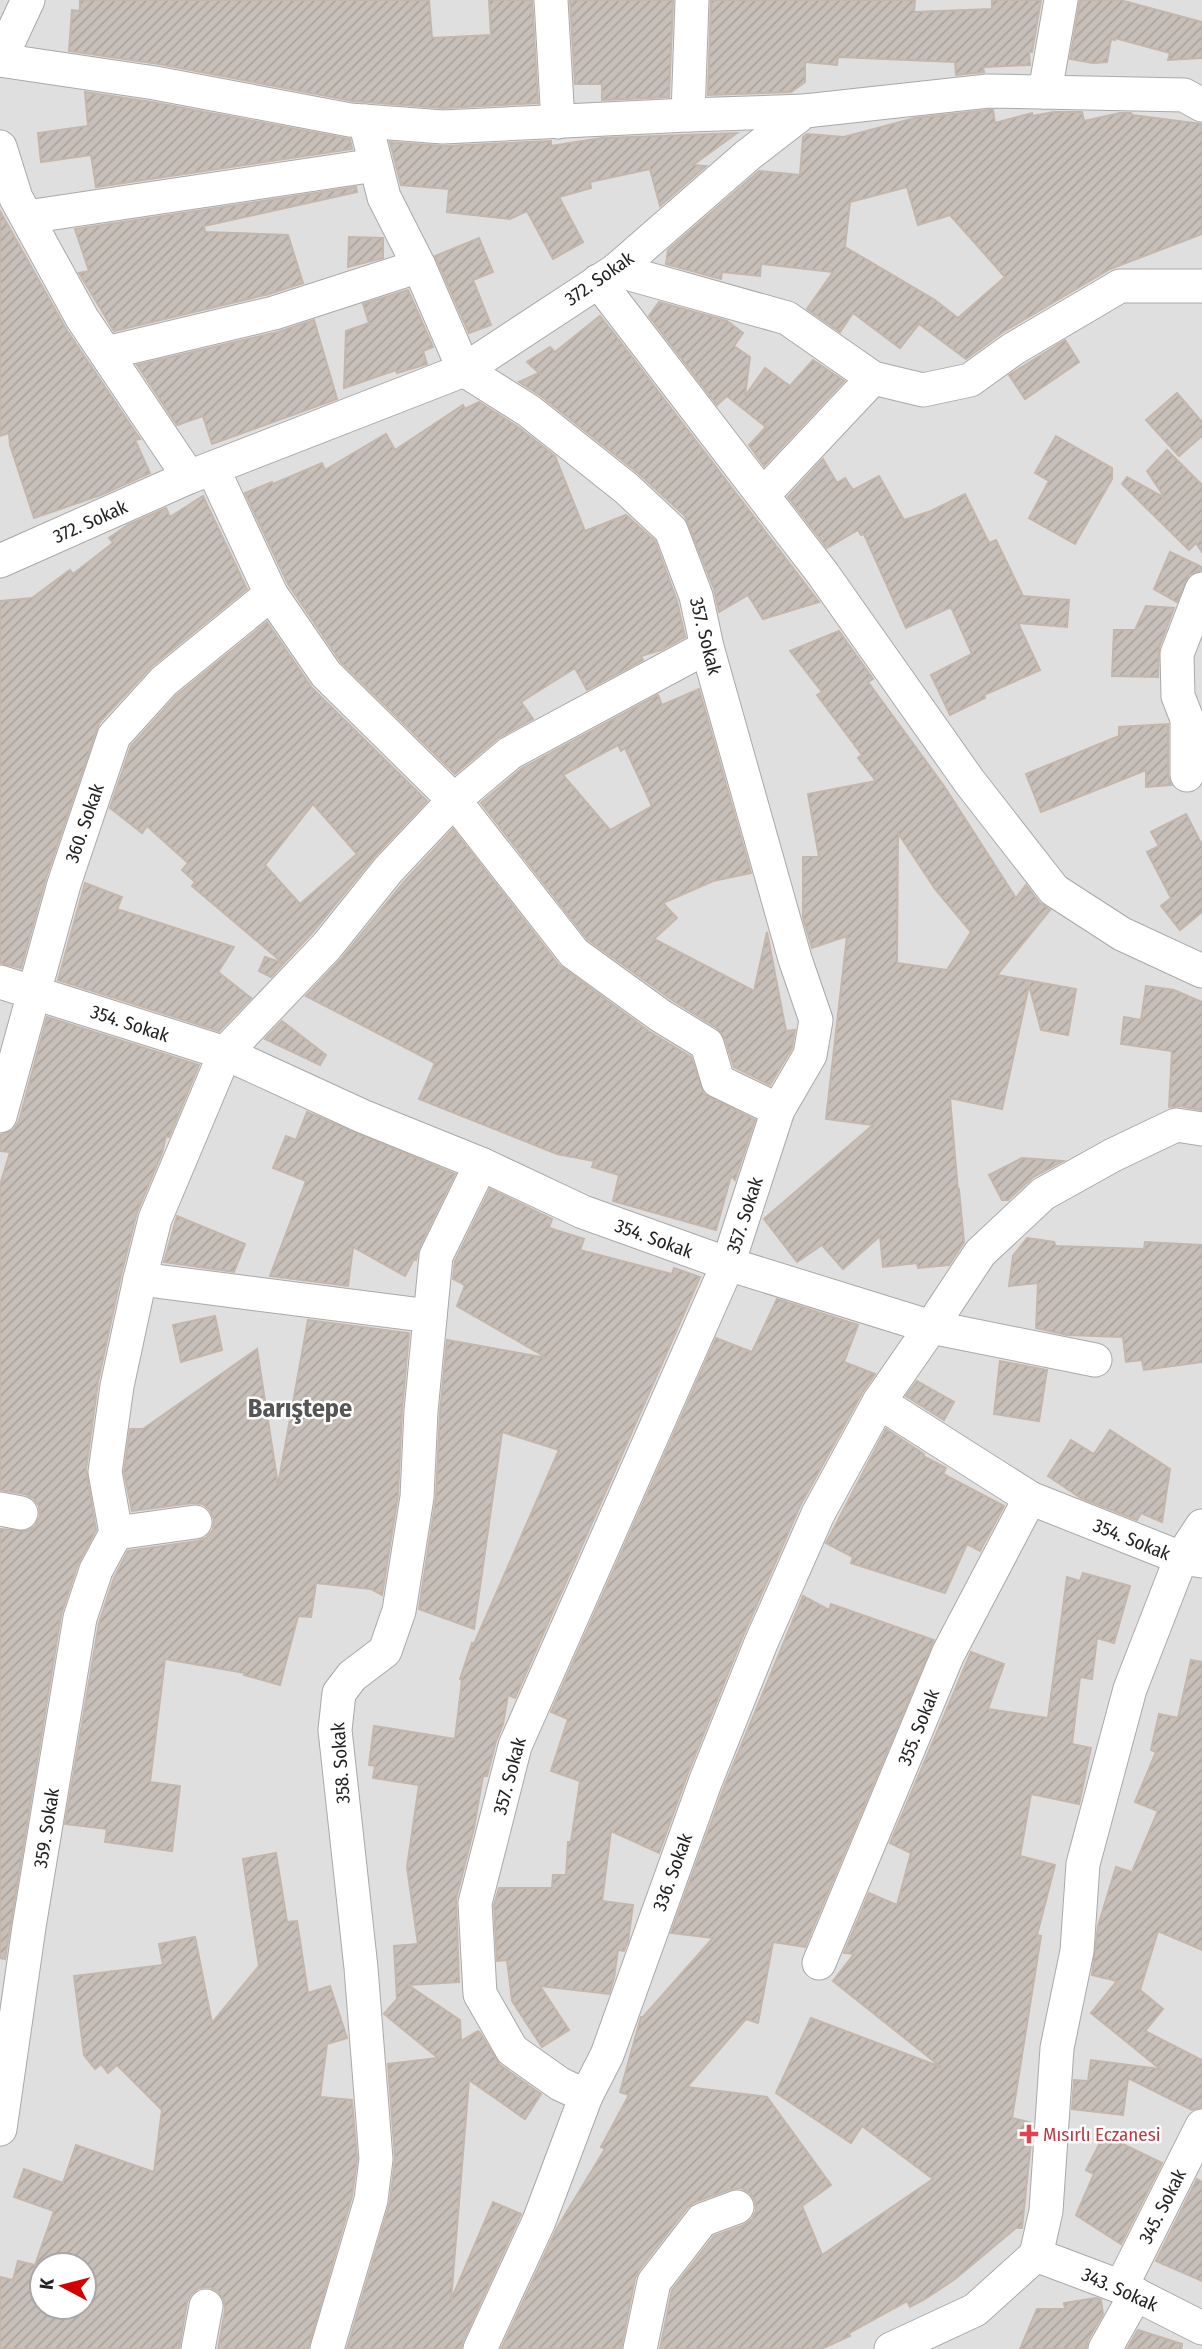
<svg xmlns="http://www.w3.org/2000/svg" width="1202" height="2349" font-family="'Fira Sans Condensed',sans-serif">
<defs>
<pattern id="building-hatch" width="6" height="6" patternUnits="userSpaceOnUse" patternTransform="scale(1.75)"><rect width="6" height="6" fill="#c7bfb8"/><path d="M-1 1l2-2M0 6l6-6M5 7l2-2" fill="none" stroke="#aba49e"/></pattern>
</defs>
<rect width="100%" height="100%" fill="#f2efe9"/>
<path fill="#e0dfdf" fill-rule="evenodd" d="M0,0H1202V2349H0ZM42,2265H84V2307H42Z"/>
<g fill="url(#building-hatch)" stroke="#c4b6ab" stroke-width="2" fill-rule="evenodd">
<polygon points="80,0 429,0 432,38 491,35 489,0 532,0 538,103 443,108 353,101 159,64 69,51 72,10 80,11"/>
<polygon points="570,0 673,0 669,97 602,100 602,84 575,84"/>
<polygon points="711,0 915,0 914,12 992,9 992,0 1041,0 1032,52 1029,52 1030,65 983,67 984,72 956,75 955,62 838,57 837,65 805,62 805,82 791,92 708,95"/>
<polygon points="1080,0 1120,0 1202,22 1202,58 1168,60 1170,53 1115,38 1115,40 1111,39 1107,62 1093,63 1070,59"/>
<polygon points="85,92 152,102 350,139 352,149 96,187 91,155 41,162 38,133 88,126"/>
<path d="M989,110H993L995,123L1032,113V116L1054,112H1082L1084,121L1120,113H1131L1132,115L1202,124V234L1110,269L1003,332L966,359L919,324L900,348L853,313L840,332L807,309L833,272L761,264L760,276L722,272L721,279L666,264L668,250L759,171L800,175L803,137L807,134L844,137L915,118ZM907,187L918,225L950,215L1005,277L958,318L935,300L845,247L850,202Z"/>
<polygon points="737,133 693,165 706,166 660,206 650,169 590,182 591,188 559,197 583,242 553,259 527,211 510,219 447,212 449,189 401,185 390,142 444,146 551,141 551,146 602,138"/>
<polygon points="356,187 357,192 204,226 205,232 288,235 303,283 269,294 114,331 79,273 89,271 75,229"/>
<polygon points="0,211 66,329 140,439 135,440 150,473 101,495 34,518 10,445 9,433 0,436"/>
<polygon points="349,237 383,238 383,258 348,267"/>
<polygon points="479,238 493,272 473,280 491,325 469,333 435,256"/>
<polygon points="408,290 433,347 423,351 427,364 397,373 396,370 344,388 346,331 369,323 363,304"/>
<polygon points="659,302 727,321 743,333 734,346 750,357 745,396 765,368 790,386 813,360 844,381 764,466 749,445 766,427 727,396 717,405 649,316"/>
<polygon points="600,316 619,340 819,602 763,619 748,595 719,612 714,589 685,516 638,473 541,396 519,382 539,373 527,362 550,347 555,352"/>
<polygon points="314,320 337,399 212,444 203,416 177,425 137,365 278,332"/>
<polygon points="1065,340 1079,362 1025,399 1009,375"/>
<polygon points="1177,393 1202,422 1202,436 1179,456 1146,420"/>
<polygon points="479,402 518,427 555,456 585,531 626,515 655,541 677,601 685,637 661,650 641,656 643,660 587,690 575,668 521,702 533,719 498,738 455,774 341,662 288,584 245,493 272,482 273,484 322,463 325,470 386,434 395,450 463,405 465,409"/>
<polygon points="1056,436 1112,468 1112,479 1075,544 1029,518 1049,481 1035,473"/>
<polygon points="1167,450 1202,485 1202,552 1196,543 1189,550 1122,484 1127,477 1165,498 1147,471"/>
<polygon points="823,459 837,483 845,478 853,490 879,476 904,520 931,511 965,494 989,543 996,540 1023,596 1069,600 1067,627 1018,623 1040,670 984,695 985,698 950,715 931,675 972,654 951,607 906,628 864,534 861,535 858,530 827,548 788,497"/>
<polygon points="203,496 247,589 152,666 99,723 46,878 21,968 0,963 0,601 32,598 70,570 73,574 113,543 109,538 128,525 166,508 170,517"/>
<polygon points="1170,552 1202,567 1201,570 1189,575 1177,602 1154,589"/>
<polygon points="1146,606 1174,608 1159,648 1158,677 1112,676 1114,630 1135,630"/>
<path d="M267,622L312,688L427,801L374,857L312,933L271,977L259,971L265,957L283,963L192,886L195,882L182,870L188,863L147,826L142,833L110,808L131,746L177,695ZM313,804L357,854L300,904L265,865Z"/>
<path d="M839,631L873,679L868,682L944,786L1016,898L1026,885L1039,902L1050,910L997,975L1076,989L1068,1035L1041,1030L1029,985L1002,1109L950,1098L958,1191L959,1190L964,1242L949,1265L918,1268L917,1263L883,1267L880,1236L843,1269L822,1245L797,1262L764,1219L873,1125L826,1119L847,936L812,948L803,918V857H819L808,794L876,781L858,758L862,755L817,695L822,692L790,651ZM898,833L935,889L971,932L947,970L897,963Z"/>
<path d="M699,689L751,873L713,881L663,903L677,918L654,939L754,991L767,932L786,1031L795,1030L792,1048L770,1085L734,1067L725,1039L717,1028L672,1000L587,939L481,803L521,769L658,695L662,705ZM618,745L621,751L625,748L652,806L610,830L563,775Z"/>
<polygon points="1168,724 1168,775 1171,785 1146,787 1146,770 1041,812 1026,774 1119,736 1119,727"/>
<polygon points="1186,814 1202,845 1202,912 1180,930 1161,906 1171,898 1147,852 1159,846 1151,832"/>
<polygon points="453,829 559,965 650,1032 691,1057 704,1094 755,1120 735,1180 731,1176 716,1230 613,1201 619,1175 592,1167 594,1161 557,1154 419,1099 435,1063 306,996 342,958 403,883"/>
<polygon points="85,883 122,897 117,909 234,947 218,972 251,998 219,1031 58,980"/>
<polygon points="1146,986 1174,990 1202,1002 1202,1110 1179,1106 1169,1107 1172,1051 1121,1044 1124,1017 1141,1020"/>
<polygon points="47,1017 199,1065 169,1137 166,1136 162,1153 137,1212 121,1275 98,1382 86,1469 96,1530 78,1564 61,1615 5,1959 0,1958 0,1529 27,1531 35,1526 40,1516 39,1506 33,1498 25,1494 0,1490 0,1185 10,1152 0,1151 0,1135 13,1130 19,1121"/>
<polygon points="282,1021 326,1055 320,1065 265,1039"/>
<polygon points="307,1112 455,1174 419,1248 416,1260 414,1259 405,1276 353,1247 348,1286 270,1276 306,1181 273,1168 286,1136 296,1140"/>
<polygon points="1022,1158 1063,1161 1033,1177 1008,1200 1002,1200 989,1175"/>
<polygon points="490,1189 552,1219 549,1228 584,1239 580,1250 672,1274 674,1268 700,1277 515,1698 508,1695 503,1724 496,1741 487,1776 483,1776 474,1828 456,1899 459,1982 408,1985 460,2020 461,2041 478,2031 480,2033 500,2065 541,2094 525,2119 469,2080 451,2300 493,2202 521,2214 463,2341 461,2349 347,2349 390,2202 395,2158 388,2064 438,2058 384,2014 397,1999 394,1946 418,1944 407,1867 419,1785 373,1778 375,1766 369,1765 374,1726 455,1739 462,1680 460,1679 472,1643 474,1644 559,1450 502,1432 474,1629 419,1609 436,1498 440,1412 447,1340 547,1358 457,1306 465,1285 453,1279 455,1261"/>
<polygon points="177,1216 245,1244 234,1272 164,1262"/>
<polygon points="1027,1238 1054,1242 1056,1246 1144,1249 1145,1242 1202,1245 1202,1362 1144,1370 1142,1360 1126,1362 1123,1337 1067,1335 1036,1328 1038,1283 1009,1286 1013,1256"/>
<polygon points="777,1299 858,1325 844,1362 875,1374 862,1393 800,1506 743,1636 688,1773 659,1853 611,1831 602,1901 633,1905 628,1941 624,1951 618,1950 614,1978 609,1994 540,1986 569,2030 542,2047 512,2001 507,1960 497,1961 494,1905 499,1888 552,1888 553,1875 566,1875 568,1842 571,1842 580,1781 551,1771 568,1719 551,1712 716,1338 752,1352"/>
<polygon points="215,1316 222,1350 181,1362 173,1325"/>
<polygon points="308,1320 409,1333 402,1410 398,1495 382,1595 371,1589 316,1583 311,1617 298,1616 280,1685 244,1675 245,1673 165,1659 150,1782 180,1786 172,1851 105,1842 107,1829 65,1824 99,1623 114,1578 128,1551 198,1541 206,1538 213,1530 214,1520 210,1510 203,1504 193,1503 132,1511 124,1472 130,1429 143,1429 257,1349 278,1485"/>
<polygon points="1000,1361 1047,1370 1039,1421 994,1414"/>
<polygon points="917,1381 954,1402 944,1420 906,1396"/>
<polygon points="886,1429 924,1454 923,1456 946,1468 943,1474 1004,1506 980,1551 967,1544 945,1593 851,1563 853,1557 826,1543"/>
<polygon points="1110,1430 1170,1469 1162,1522 1141,1513 1137,1520 1081,1498 1048,1476 1071,1440 1094,1454"/>
<polygon points="1083,1573 1130,1586 1114,1643 1097,1638 1092,1679 1080,1677 1072,1744 1091,1748 1079,1804 1031,1794 1020,1856 1055,1865 1037,1935 1041,1936 1012,2118 1033,2123 1022,2228 1016,2228 955,2279 925,2299 910,2307 907,2301 849,2333 850,2336 821,2349 660,2349 672,2290 714,2236 744,2225 752,2219 756,2211 755,2201 750,2193 741,2188 731,2189 695,2202 687,2208 639,2270 635,2278 621,2349 501,2349 557,2228 605,2149 601,2147 629,2095 620,2092 641,2017 643,2017 713,1938 671,1933 724,1787 803,1596 829,1610 831,1604 934,1640 805,1947 773,1942 758,2023 746,2019 687,2087 767,2097 831,2185 802,2206 822,2255 933,2179 862,2126 851,2143 776,2093 811,2018 941,2067 833,1981 854,1954 844,1953 869,1893 897,1905 911,1853 890,1843 971,1652 1004,1664 988,1709 1048,1718 1067,1577 1080,1581"/>
<polygon points="1191,1660 1202,1662 1202,1950 1158,1931 1140,1990 1163,2009 1145,2031 1202,2060 1202,2107 1192,2110 1128,2078 1123,2115 1072,2109 1074,2080 1088,2081 1091,2060 1160,2069 1091,2013 1117,1981 1092,1975 1098,1926 1116,1867 1132,1872 1158,1811 1135,1802 1156,1752 1151,1750 1159,1714 1178,1718"/>
<path d="M276,1853L287,1922L297,1921L308,1993L330,1986L347,2038L327,2044L320,2097L352,2100L357,2159L352,2196L308,2349H218L225,2310L224,2300L218,2291L209,2287L199,2288L191,2294L187,2302L179,2349H0V2277L13,2280L18,2261L35,2265L54,2211L14,2197L24,2169L63,2183L76,2145L154,2172L162,2110L117,2065L108,2073L101,2064L95,2069L84,2055L74,1976L163,1965L159,1944L195,1937L212,2023L259,1966L243,1859ZM42,2265H84V2307H42Z"/>
<polygon points="1104,2135 1162,2163 1121,2244 1076,2215 1094,2174 1086,2170"/>
<polygon points="1197,2179 1202,2182 1202,2281 1156,2261"/>
<polygon points="1096,2298 1101,2300 1103,2314 1088,2340 1086,2349 1020,2349 1037,2309 1065,2309 1064,2303"/>
<polygon points="1138,2330 1182,2344 1181,2349 1127,2349"/>
</g>
<g fill="none" stroke-linecap="round" stroke-linejoin="round">
<g stroke="#a9a9a9" stroke-width="35">
<g id="minor">
<polyline points="28,0 0,60 155,83 350,120 443,127 688,115 805,111"/>
<polyline points="551,0 558,122"/>
<polyline points="1045,92 1061,0"/>
<polyline points="688,115 692,0"/>
<polyline points="365,121 384,197 419,266 464,370 529,411 626,488 671,530 696,596 707,647 795,959 816,1020 810,1055 778,1110 728,1264 515,1746 475,1903 480,1994 512,2050 560,2084 586,2096"/>
<polyline points="0,147 16,198 82,318 189,477"/>
<polyline points="27,217 369,166 375,163"/>
<polyline points="616,270 787,318 873,378 923,390 970,380 1013,349 1120,286 1202,286"/>
<polyline points="598,281 823,574 969,781 1054,890 1122,934 1202,971"/>
<polyline points="106,353 274,313 419,266"/>
<polyline points="213,469 271,594 326,674 454,800 574,953 661,1016 707,1044 718,1081 778,1110"/>
<polyline points="763,495 873,378"/>
<polyline points="0,561 189,477 464,370 616,270 748,155 805,111 988,91 1184,95 1202,105"/>
<polyline points="1187,775 1187,719 1178,696 1177,654 1202,589"/>
<polyline points="0,982 225,1053 362,1116 481,1164 583,1212 728,1264 931,1327 879,1402 1030,1498 1181,1558 1202,1561"/>
<polyline points="0,1116 64,884 114,736 164,681 271,594"/>
<polyline points="140,1279 430,1316"/>
<polyline points="1095,1360 931,1327 980,1253 1043,1194 1113,1155 1176,1125 1202,1129"/>
<polyline points="0,1509 21,1513"/>
<polyline points="116,1533 105,1472 117,1386 140,1279 155,1219 225,1053 327,946 388,870 454,800 510,753 707,647"/>
<polyline points="116,1533 195,1522"/>
<polyline points="819,1963 948,1654 1030,1498"/>
<polyline points="0,2129 29,1927 80,1618 96,1570 116,1533"/>
<polyline points="1036,2255 1121,2287 1202,2328"/>
<polyline points="1121,2287 1202,2126"/>
<polyline points="198,2349 206,2306"/>
<polyline points="327,2349 371,2200 376,2159 361,1968 335,1730 339,1693 352,1676 385,1651 399,1611 417,1497 421,1411 436,1256 481,1164"/>
<polyline points="480,2349 539,2221 586,2096 607,2055 706,1780 761,1643 818,1514 879,1402"/>
<polyline points="640,2349 654,2282 702,2220 737,2207"/>
<polyline points="891,2349 975,2310 1036,2255 1046,2211 1057,2048 1077,1951 1083,1864 1130,1689 1181,1558 1202,1526"/>
<polyline points="1105,2349 1136,2294"/>
</g>
</g>
<use href="#minor" stroke="#fff" stroke-width="33"/>
</g>
<path fill="#e0444e" stroke="#fff" stroke-width="2.5" d="M1025.5 2123.5h7v7h7v7h-7v7h-7v-7h-7v-7h7z"/>
<g text-anchor="middle" stroke-width="5" stroke-linejoin="round" paint-order="stroke">
<g font-size="19" fill="#222" stroke="#fff">
<text transform="translate(599 278) rotate(-35)" y="7">372. Sokak</text>
<text transform="translate(90 521) rotate(-24)" y="7">372. Sokak</text>
<text transform="translate(706 636) rotate(76)" y="7">357. Sokak</text>
<text transform="translate(84 823) rotate(-71)" y="7">360. Sokak</text>
<text transform="translate(130 1023) rotate(18)" y="7">354. Sokak</text>
<text transform="translate(744 1215) rotate(-72)" y="7">357. Sokak</text>
<text transform="translate(654 1238) rotate(20)" y="7">354. Sokak</text>
<text transform="translate(1132 1539) rotate(22)" y="7">354. Sokak</text>
<text transform="translate(918 1727) rotate(-68)" y="7">355. Sokak</text>
<text transform="translate(340 1763) rotate(-94)" y="7">358. Sokak</text>
<text transform="translate(509 1776) rotate(-75)" y="7">357. Sokak</text>
<text transform="translate(46 1828) rotate(-81)" y="7">359. Sokak</text>
<text transform="translate(672 1872) rotate(-70)" y="7">336. Sokak</text>
<text transform="translate(1162 2206) rotate(-63)" y="7">345. Sokak</text>
<text transform="translate(1120 2289) rotate(24)" y="7">343. Sokak</text>
</g>
<g font-size="19" fill="#be3a42" stroke="#fff" text-anchor="start">
<text x="1043" y="2141">Mısırlı Eczanesi</text>
</g>
<g font-size="26" font-weight="bold" fill="#555" stroke="#fff">
<text x="300" y="1417">Barıştepe</text>
</g>
</g>
<g transform="translate(63 2286) rotate(277)"><circle r="33" fill="#ffffff" stroke="#a7a7a7" stroke-width="2"/>
<path d="M0-5L12 26L0 18L-12 26Z" fill="#d40000"/>
<text y="-10" font-size="19" font-weight="bold" text-anchor="middle" fill="#222222">K</text>
</g>
</svg>
